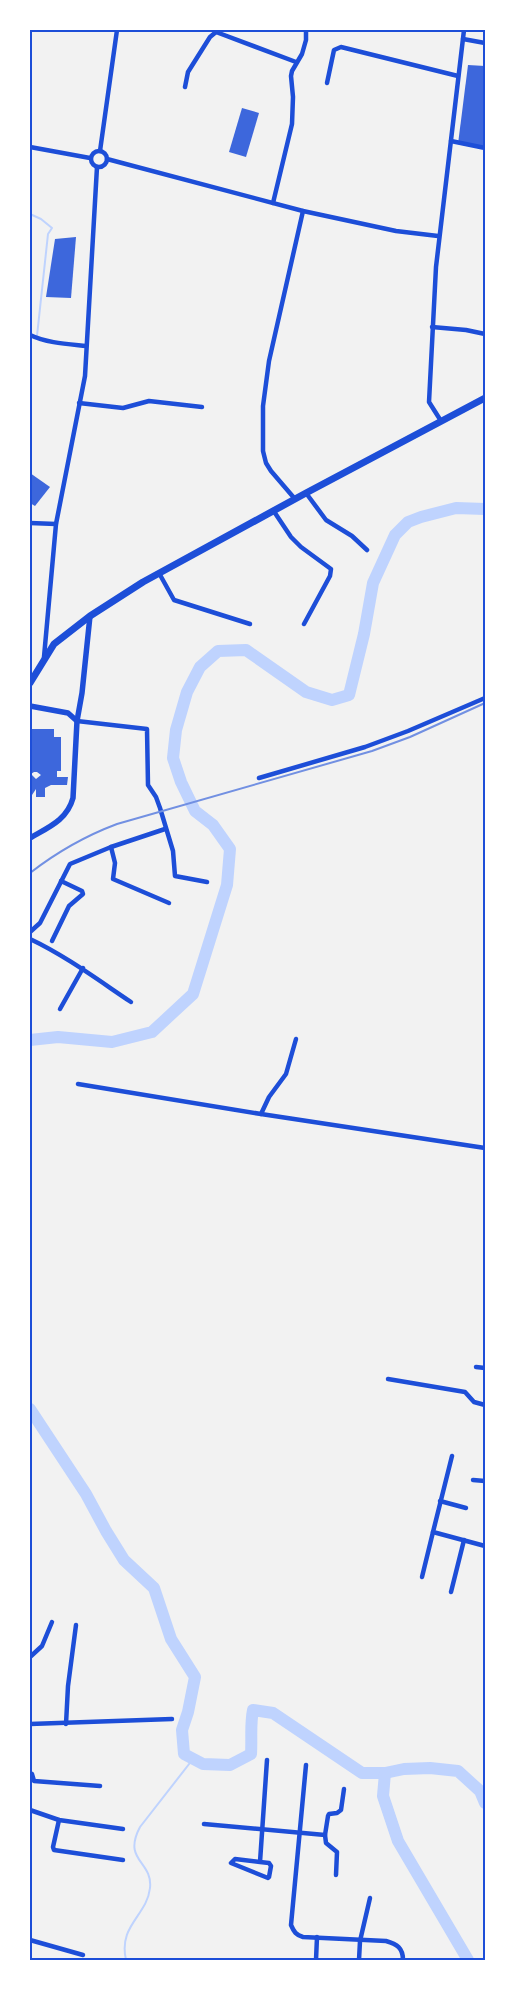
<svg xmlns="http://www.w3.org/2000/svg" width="515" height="1990" font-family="Montserrat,sans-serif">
<rect width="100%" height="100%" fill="#f2f2f2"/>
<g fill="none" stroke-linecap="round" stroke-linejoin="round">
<g stroke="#bfd3fe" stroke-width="2">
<polyline points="30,214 41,219 52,228 48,234 37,336"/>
<path d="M126,1960C118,1925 147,1916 150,1888C153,1861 122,1861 140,1827L193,1759"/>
</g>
<g stroke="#bfd3fe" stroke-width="12">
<polyline points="30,1040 58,1037 112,1042 152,1032 193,994 227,885 230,849 213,825 195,811 181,782 173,758 176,730 187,692 200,667 218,651 246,650 306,692 332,700 349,695 364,634 373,583 395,535 408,522 421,517 456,508 485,509"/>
<path d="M30,1409L86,1494L106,1531L124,1560L154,1588L171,1639L195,1677L188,1712L182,1730L184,1754L203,1764L230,1765L251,1754C252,1739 250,1725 253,1710L273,1713L362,1773H385L404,1769L430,1768L458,1771L480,1791L485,1803"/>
<polyline points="385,1773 383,1796 398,1841 468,1960"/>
</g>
</g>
<g fill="#3d67dc" fill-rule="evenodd">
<polygon points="468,65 485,66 485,149 458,144"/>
<polygon points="242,108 259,113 246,157 229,152"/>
<polygon points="76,237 71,298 46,297 55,239"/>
<polygon points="30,473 50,487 35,506 30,503"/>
<path d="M30,729H54V737H61V771H57V777H68L67,785H51L45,788V797H36V789L32,795L30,794ZM34,772H37L41,775L36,779L31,774Z"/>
</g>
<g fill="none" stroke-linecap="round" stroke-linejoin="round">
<g stroke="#1d4ed8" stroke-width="4.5">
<polyline points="463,39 485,43"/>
<polyline points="327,83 334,50 341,47 458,76"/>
<polyline points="185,87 188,72 210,37 216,32 296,62"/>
<polyline points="451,141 485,148"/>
<polyline points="30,147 90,158"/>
<circle cx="99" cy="159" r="8"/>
<polyline points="100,151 117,30"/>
<polyline points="107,159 303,211 396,231 438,236"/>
<polyline points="273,203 292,124 293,97 291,76 292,71 302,54 306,40 306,30"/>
<polyline points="432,327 466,330 485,334"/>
<path d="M30,335C47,343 67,344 86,346"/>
<polyline points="79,403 123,408 149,401 202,407"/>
<polyline points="441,421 429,402 436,267 464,30"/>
<polyline points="306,493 326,520 352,536 367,550"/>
<polyline points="295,499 271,471 266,463 263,451 263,406 269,361 303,211"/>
<polyline points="273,510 291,537 301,547 331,569 330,576 304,624"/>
<polyline points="30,523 56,524"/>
<polyline points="159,573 174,600 250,624"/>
<polyline points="44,657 56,524 85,376 97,167"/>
<polyline points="77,721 147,729 148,785 156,797 160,808 173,851 175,876 207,882"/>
<polyline points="259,778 365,747 408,731 485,698"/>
<polyline points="111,847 115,863 113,879 169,903"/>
<polyline points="30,932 40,923 70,864 111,847 165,829"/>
<path d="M30,939C66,956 98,980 131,1002"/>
<polyline points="52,941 69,906 83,894 82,891 61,881"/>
<polyline points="60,1009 83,968"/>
<polyline points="78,1084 261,1114 485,1148"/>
<polyline points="261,1114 269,1097 286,1074 296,1039"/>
<polyline points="476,1367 485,1368"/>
<polyline points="388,1379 465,1392 474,1402 485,1405"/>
<polyline points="452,1456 433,1532 485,1546"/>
<polyline points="473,1480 485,1481"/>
<polyline points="440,1501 466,1508"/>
<polyline points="422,1577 433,1532"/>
<polyline points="451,1592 464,1540"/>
<polyline points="30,1657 42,1646 52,1622"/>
<polyline points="30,1724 172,1719"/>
<polyline points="66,1724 68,1686 76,1625"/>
<path d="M306,1765L291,1925C294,1932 296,1935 303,1937L386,1941C397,1944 403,1948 403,1960"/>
<polyline points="30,1773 32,1774 34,1781 100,1786"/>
<polyline points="30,1810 59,1820 123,1829"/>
<polyline points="59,1820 53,1847 54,1850 123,1860"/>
<polyline points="204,1824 325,1835"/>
<polyline points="260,1862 235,1859 231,1863 268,1878 269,1877 271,1866 269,1863 260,1862 267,1760"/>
<polyline points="336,1875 337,1852 326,1843 325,1835 328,1816 329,1814 337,1813 341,1810 344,1789"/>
<polyline points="30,1940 83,1955"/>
<polyline points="316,1960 317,1937"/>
<polyline points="359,1960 360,1941 370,1898"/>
</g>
<g stroke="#1d4ed8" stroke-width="5.5">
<polyline points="30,706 68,713 77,721"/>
<path d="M30,838C49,827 67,820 73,798L77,721L82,693L90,616"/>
</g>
<polyline stroke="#1d4ed8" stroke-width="7" points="30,683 54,644 90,616 143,582 306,493 485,398"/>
<path stroke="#7290e2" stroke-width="2" d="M30,873C57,852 85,836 117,824L372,751L410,737L485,703"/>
</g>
<rect width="515" height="1990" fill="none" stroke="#ffffff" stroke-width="62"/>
<rect x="31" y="31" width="453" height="1928" fill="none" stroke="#1d4ed8" stroke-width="2"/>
</svg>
